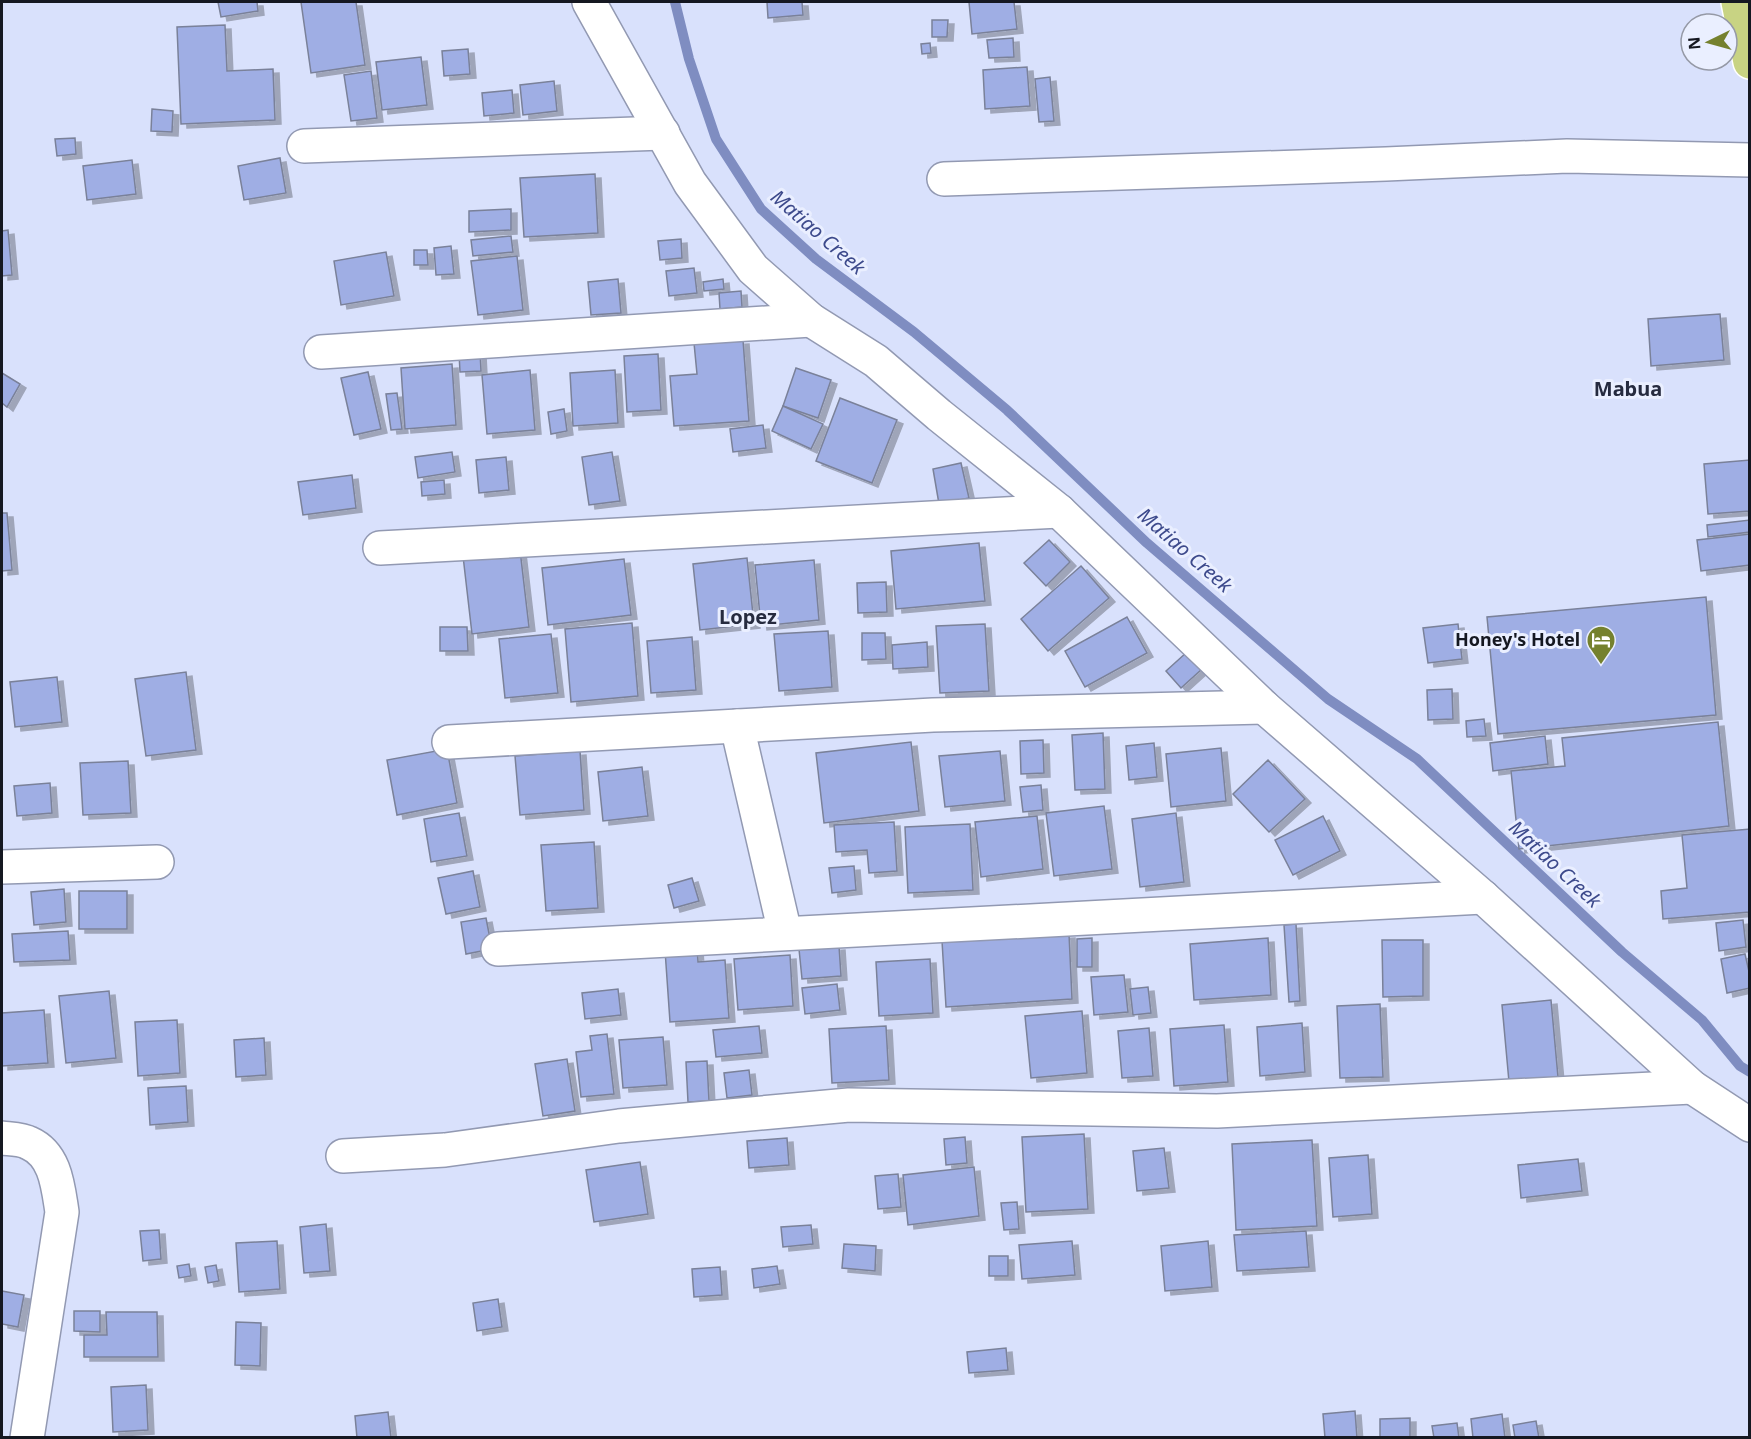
<svg xmlns="http://www.w3.org/2000/svg" width="1751" height="1439" font-family="'Noto Sans',sans-serif">
<defs>
<filter id="shadow"><feDropShadow dx="6" dy="4" stdDeviation="0" flood-color="#0004"/></filter>
</defs>
<rect width="100%" height="100%" fill="#d9e1fc"/>
<g fill="none" stroke-linecap="round" stroke-linejoin="round">
<polyline stroke="#7f8dc1" stroke-width="10" points="675,2 689,59 716,139 761,209 816,259 914,332 1007,410 1147,543 1328,699 1417,759 1622,952 1702,1020 1740,1066 1750,1072"/>
</g>
<g fill="#9faee4" stroke="#7a8199" stroke-width="1.5" filter="url(#shadow)">
<polygon points="218,2 257,2 258,11 221,17"/>
<polygon points="301,2 356,2 365,65 311,73"/>
<polygon points="767,2 802,2 803,15 768,18"/>
<polygon points="969,2 1014,2 1017,29 972,34"/>
<polygon points="932,20 948,20 947,37 932,37"/>
<polygon points="225,25 227,71 273,69 275,120 181,124 177,27"/>
<polygon points="1013,38 1014,57 989,58 987,40"/>
<polygon points="930,43 931,53 922,54 921,44"/>
<polygon points="468,49 470,74 444,76 442,51"/>
<polygon points="421,57 427,105 382,110 376,62"/>
<polygon points="1027,67 1030,106 985,109 983,70"/>
<polygon points="371,71 377,118 351,121 344,75"/>
<polygon points="1050,77 1054,121 1039,122 1035,79"/>
<polygon points="554,81 557,111 523,115 520,85"/>
<polygon points="512,90 514,113 484,116 482,93"/>
<polygon points="152,109 173,111 172,132 151,131"/>
<polygon points="75,138 76,154 57,156 55,139"/>
<polygon points="280,158 286,193 244,200 238,166"/>
<polygon points="132,160 136,194 87,200 83,166"/>
<polygon points="595,174 598,233 524,237 520,178"/>
<polygon points="511,209 511,230 469,232 469,211"/>
<polygon points="8,230 12,275 2,276 2,231"/>
<polygon points="511,236 513,252 473,256 471,240"/>
<polygon points="681,239 682,258 660,260 658,241"/>
<polygon points="451,246 454,274 436,275 434,248"/>
<polygon points="414,250 427,250 428,265 414,265"/>
<polygon points="386,252 394,296 341,305 334,261"/>
<polygon points="517,256 523,310 478,315 471,261"/>
<polygon points="694,268 697,293 669,296 666,271"/>
<polygon points="618,279 621,313 591,315 588,282"/>
<polygon points="723,279 724,289 704,291 703,282"/>
<polygon points="741,291 742,307 720,309 719,293"/>
<polygon points="1720,314 1724,360 1651,366 1648,319"/>
<polygon points="743,340 749,421 674,426 670,376 697,374 694,343"/>
<polygon points="480,352 481,371 460,372 459,353"/>
<polygon points="658,354 661,410 627,412 624,356"/>
<polygon points="452,364 456,425 405,429 401,368"/>
<polygon points="796,368 831,380 818,418 783,406"/>
<polygon points="530,370 535,430 487,434 482,375"/>
<polygon points="615,370 618,423 573,426 570,373"/>
<polygon points="368,372 381,429 354,435 341,378"/>
<polygon points="2,373 20,384 7,407 2,403"/>
<polygon points="397,393 402,429 391,430 386,394"/>
<polygon points="840,398 897,420 872,483 816,461"/>
<polygon points="783,406 823,424 811,449 772,431"/>
<polygon points="564,409 567,431 551,434 548,412"/>
<polygon points="763,425 766,448 733,452 730,429"/>
<polygon points="452,452 455,472 418,478 415,457"/>
<polygon points="612,452 620,501 589,505 582,457"/>
<polygon points="506,457 509,490 479,493 476,460"/>
<polygon points="1750,460 1750,511 1708,514 1704,464"/>
<polygon points="961,463 969,498 939,504 933,469"/>
<polygon points="352,475 356,508 303,515 298,482"/>
<polygon points="444,480 445,494 422,496 421,482"/>
<polygon points="2,513 7,513 12,570 2,571"/>
<polygon points="1750,520 1750,532 1708,537 1707,525"/>
<polygon points="1750,534 1750,565 1701,571 1697,540"/>
<polygon points="1049,540 1070,562 1046,586 1024,563"/>
<polygon points="979,543 985,601 896,609 891,551"/>
<polygon points="520,550 529,627 472,634 463,556"/>
<polygon points="747,558 754,624 700,630 693,564"/>
<polygon points="624,559 631,615 548,625 542,568"/>
<polygon points="814,560 819,620 761,626 755,565"/>
<polygon points="1081,566 1109,598 1048,651 1021,619"/>
<polygon points="886,582 887,612 858,613 857,583"/>
<polygon points="1706,597 1716,715 1498,734 1487,617"/>
<polygon points="1127,617 1147,653 1085,687 1065,651"/>
<polygon points="632,623 638,696 571,702 565,629"/>
<polygon points="985,624 989,691 940,693 936,626"/>
<polygon points="1458,624 1462,659 1428,663 1423,628"/>
<polygon points="440,627 467,627 468,651 440,651"/>
<polygon points="828,631 832,687 779,691 774,634"/>
<polygon points="862,633 885,633 886,659 862,660"/>
<polygon points="551,634 558,693 505,698 499,639"/>
<polygon points="692,637 696,690 651,693 647,641"/>
<polygon points="927,642 928,667 893,669 892,645"/>
<polygon points="1187,652 1202,669 1181,688 1166,671"/>
<polygon points="186,672 196,750 146,756 135,679"/>
<polygon points="57,677 62,722 15,727 10,682"/>
<polygon points="1452,689 1453,719 1428,720 1427,690"/>
<polygon points="1484,719 1486,736 1467,737 1466,721"/>
<polygon points="1718,722 1729,826 1519,849 1511,771 1565,766 1562,738"/>
<polygon points="1103,733 1105,789 1075,790 1072,735"/>
<polygon points="1545,736 1548,764 1493,771 1490,743"/>
<polygon points="1043,740 1044,773 1021,774 1020,741"/>
<polygon points="911,742 919,811 824,823 816,753"/>
<polygon points="1154,743 1157,777 1129,780 1126,746"/>
<polygon points="1221,748 1226,801 1171,807 1166,754"/>
<polygon points="447,749 457,803 397,815 387,760"/>
<polygon points="580,751 584,810 520,815 515,756"/>
<polygon points="1000,751 1005,801 945,807 939,756"/>
<polygon points="1268,760 1305,799 1269,832 1233,794"/>
<polygon points="128,761 131,813 83,815 80,763"/>
<polygon points="642,767 648,816 603,821 598,772"/>
<polygon points="50,783 52,813 17,816 14,786"/>
<polygon points="1041,785 1043,810 1023,812 1020,787"/>
<polygon points="1104,806 1112,869 1054,876 1046,813"/>
<polygon points="459,813 467,856 431,862 424,819"/>
<polygon points="1176,813 1184,882 1140,887 1132,819"/>
<polygon points="1037,816 1043,869 981,877 975,822"/>
<polygon points="1323,816 1340,851 1293,875 1275,840"/>
<polygon points="894,822 897,871 869,873 867,850 836,852 834,825"/>
<polygon points="970,824 973,890 908,893 905,827"/>
<polygon points="1750,829 1750,912 1663,919 1661,891 1687,888 1682,835"/>
<polygon points="594,842 598,908 546,911 541,845"/>
<polygon points="854,866 856,890 832,893 829,868"/>
<polygon points="473,871 480,907 446,914 438,878"/>
<polygon points="692,878 699,901 674,908 668,885"/>
<polygon points="64,889 66,922 34,925 31,892"/>
<rect x="79" y="891" width="48" height="38"/>
<polygon points="486,918 492,949 466,954 461,922"/>
<polygon points="1743,920 1746,947 1719,951 1716,923"/>
<polygon points="1296,924 1300,1001 1289,1002 1284,925"/>
<polygon points="68,931 70,960 14,962 12,934"/>
<polygon points="1069,934 1072,999 946,1007 942,941"/>
<polygon points="1092,938 1092,967 1077,967 1077,939"/>
<polygon points="1268,938 1271,995 1194,1000 1190,944"/>
<polygon points="1382,940 1423,940 1423,996 1383,997"/>
<polygon points="839,946 841,976 802,979 799,949"/>
<polygon points="697,948 698,962 725,960 729,1018 670,1022 665,950"/>
<polygon points="1745,954 1750,976 1750,988 1727,993 1721,959"/>
<polygon points="790,955 793,1006 738,1010 734,959"/>
<polygon points="930,959 933,1013 879,1016 876,962"/>
<polygon points="1124,975 1128,1012 1094,1015 1091,977"/>
<polygon points="837,984 840,1010 805,1014 802,988"/>
<polygon points="1148,987 1151,1013 1133,1015 1130,989"/>
<polygon points="618,989 621,1015 585,1019 582,993"/>
<polygon points="109,991 116,1058 66,1063 59,996"/>
<polygon points="1551,1000 1558,1077 1509,1082 1502,1005"/>
<polygon points="1380,1004 1383,1077 1340,1078 1337,1006"/>
<polygon points="44,1010 48,1063 2,1066 2,1013"/>
<polygon points="1082,1011 1087,1073 1031,1078 1025,1016"/>
<polygon points="177,1020 180,1073 138,1076 135,1022"/>
<polygon points="1302,1023 1305,1072 1260,1076 1257,1027"/>
<polygon points="1224,1025 1228,1082 1174,1086 1170,1029"/>
<polygon points="759,1026 762,1053 716,1057 713,1030"/>
<polygon points="886,1026 889,1080 832,1083 829,1029"/>
<polygon points="1149,1028 1153,1076 1122,1078 1118,1031"/>
<polygon points="607,1034 614,1094 581,1097 576,1052 592,1050 590,1036"/>
<polygon points="663,1037 667,1085 623,1088 619,1040"/>
<polygon points="264,1038 266,1075 236,1077 234,1040"/>
<polygon points="567,1059 575,1111 543,1116 535,1064"/>
<polygon points="707,1061 709,1101 688,1102 686,1062"/>
<polygon points="749,1070 752,1095 727,1098 724,1073"/>
<polygon points="186,1086 188,1122 150,1125 148,1088"/>
<polygon points="1084,1134 1088,1209 1026,1212 1022,1137"/>
<polygon points="965,1137 967,1163 946,1165 944,1139"/>
<polygon points="787,1138 789,1165 749,1168 747,1141"/>
<polygon points="1312,1140 1317,1226 1236,1230 1232,1144"/>
<polygon points="1164,1148 1169,1188 1137,1191 1133,1151"/>
<polygon points="1368,1155 1372,1214 1333,1217 1329,1158"/>
<polygon points="1578,1159 1582,1191 1521,1198 1518,1165"/>
<polygon points="640,1162 648,1214 594,1222 586,1170"/>
<polygon points="974,1167 979,1216 908,1225 903,1175"/>
<polygon points="898,1174 901,1207 878,1209 875,1176"/>
<polygon points="1017,1202 1019,1229 1004,1230 1001,1203"/>
<polygon points="326,1224 330,1271 304,1273 300,1227"/>
<polygon points="811,1225 813,1244 783,1247 781,1227"/>
<polygon points="159,1230 161,1259 143,1261 140,1231"/>
<polygon points="1306,1231 1309,1267 1237,1271 1234,1235"/>
<polygon points="277,1241 280,1289 239,1292 236,1243"/>
<polygon points="1072,1241 1075,1275 1022,1279 1019,1245"/>
<polygon points="1208,1241 1212,1287 1165,1291 1161,1246"/>
<polygon points="844,1244 876,1246 875,1271 842,1268"/>
<rect x="989" y="1256" width="19" height="20"/>
<polygon points="189,1264 191,1276 179,1278 177,1266"/>
<polygon points="216,1265 219,1281 208,1283 205,1267"/>
<polygon points="777,1266 780,1284 754,1288 752,1269"/>
<polygon points="720,1267 722,1295 694,1297 692,1269"/>
<polygon points="2,1291 24,1295 18,1327 2,1324"/>
<polygon points="498,1299 502,1327 477,1331 473,1303"/>
<polygon points="74,1311 100,1311 100,1332 74,1331"/>
<polygon points="106,1312 157,1312 158,1357 84,1357 84,1335 107,1335"/>
<polygon points="236,1322 261,1323 260,1366 235,1365"/>
<polygon points="1006,1348 1008,1370 969,1373 967,1352"/>
<polygon points="146,1385 148,1430 113,1432 111,1387"/>
<polygon points="1355,1411 1357,1438 1325,1438 1323,1414"/>
<polygon points="388,1412 391,1438 357,1438 355,1416"/>
<polygon points="1502,1414 1505,1438 1473,1438 1471,1419"/>
<polygon points="1410,1418 1410,1438 1380,1438 1380,1419"/>
<polygon points="1536,1421 1539,1438 1515,1438 1513,1425"/>
<polygon points="1457,1423 1459,1438 1434,1438 1432,1426"/>
</g>
<g fill="none" stroke-linecap="round" stroke-linejoin="round">
<g stroke="#9299b2" stroke-width="36">
<g id="minor">
<polyline points="589,2 690,183 753,269 811,320 876,361 939,415 1059,511 1264,707 1483,897 1692,1087 1750,1125"/>
<polyline points="304,146 663,133"/>
<polyline points="944,179 1386,164 1567,156 1750,160"/>
<polyline points="321,352 811,320"/>
<polyline points="380,548 1059,511"/>
<polyline points="737,726 785,933"/>
<polyline points="449,742 933,715 1264,707"/>
<polyline points="2,867 157,862"/>
<polyline points="498,949 1483,897"/>
<path d="M2,1138C10,1139 22,1139 29,1143C56,1155 58,1187 62,1212L27,1438"/>
<polyline points="343,1156 445,1150 619,1126 849,1105 1217,1111 1692,1087"/>
</g>
</g>
<g stroke="#fff" stroke-width="36">
<polyline id="major" points="1738,2 1750,62"/>
</g>
<use href="#minor" stroke="#fff" stroke-width="33"/>
<use href="#major" stroke="#c8d383" stroke-width="33"/>
</g>
<defs>
<g id="hotel-pin" transform="scale(1.5)"><path d="M0 17L-7.5 6A9.5 9.5 0 1 1 7.5 6Z" fill="#75812e" stroke="#eaefff"/><path d="M-6-4.5h1.5V1H6V5H4.5V3h-9V5H-6ZM-4 0a1.8 1.8 0 1 1 3.6 0ZM.5 0V-2.5h3Q6-2.5 6 0Z" fill="#fff"/></g>
</defs>
<g fill-rule="evenodd">
<use href="#hotel-pin" x="1601" y="640"/>
</g>
<g text-anchor="middle" stroke-width="6" stroke-linejoin="round" paint-order="stroke">
<g font-size="18" font-weight="bold" fill="#151821" stroke="#eaefff" text-anchor="end">
<text x="1580" y="646">Honey's Hotel</text>
</g>
<g font-size="20" font-style="italic" fill="#3d4a8c" stroke="#eaefff">
<text transform="translate(818 232) rotate(41)" y="7">Matiao Creek</text>
<text transform="translate(1185 550) rotate(41)" y="7">Matiao Creek</text>
<text transform="translate(1555 864) rotate(43)" y="7">Matiao Creek</text>
</g>
<g font-size="20" font-weight="bold" fill="#262b3f" stroke="#eaefff">
<text x="1628" y="396">Mabua</text>
<text x="748" y="624">Lopez</text>
</g>
</g>
<rect width="1751" height="1439" fill="none" stroke="#151821" stroke-width="6"/>
<g transform="translate(1709 42) rotate(265)"><circle r="28" fill="#eaefff" stroke="#9599a6" stroke-width="1.5"/>
<path d="M0-4.5L10 22L0 15L-10 22Z" fill="#75812e"/>
<text y="-9" font-size="16" font-weight="bold" text-anchor="middle" fill="#151821">N</text>
</g>
</svg>
